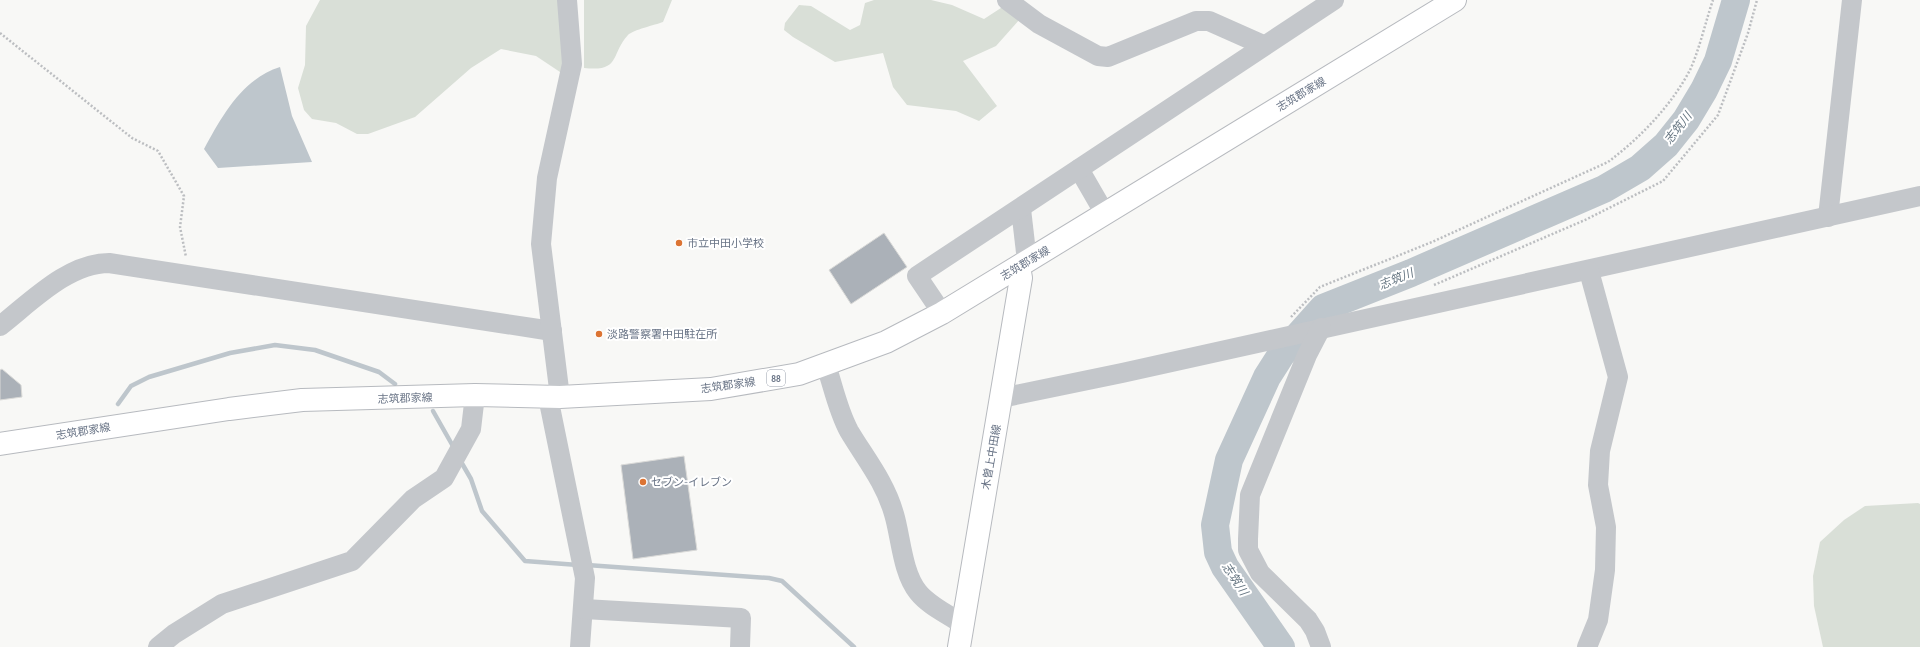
<svg xmlns="http://www.w3.org/2000/svg" width="1920" height="647" font-family="'Sofia Sans Condensed','Noto Sans JP',sans-serif">
<rect width="100%" height="100%" fill="#f8f8f6"/>
<g fill="#d9dfd7">
<polygon points="320,0 560,0 566,76 536,56 501,49 471,68 415,117 368,134 357,134 336,123 312,119 304,110 298,88 305,65 306,26"/>
<path d="M584,0H672L663,22C655,25 633,30 628,35C610,55 621,72 584,68Z"/>
<polygon points="874,0 931,0 952,5 984,19 1004,6 1019,20 996,46 963,61 997,106 979,121 956,111 907,105 893,87 883,53 835,62 793,37 784,30 785,23 799,5 811,6 850,30 860,25 865,3"/>
<polygon points="1918,503 1920,504 1920,647 1823,647 1814,606 1813,576 1820,542 1844,520 1865,506"/>
</g>
<path fill="#bec6cc" d="M280,67L292,116L312,162L218,168L204,149C222,116 242,79 280,67Z"/>
<g fill="none" stroke-linecap="round" stroke-linejoin="round">
<g stroke="#bec6cc" stroke-width="4.5">
<polyline points="118,404 131,386 149,377 230,353 275,345 315,350 379,372 395,384"/>
<polyline points="433,411 454,448"/>
<polyline points="460,460 471,479 482,511 525,561 578,565"/>
<polyline points="587,565 769,578 782,581 854,647"/>
</g>
<polyline stroke="#bec6cc" stroke-width="28" points="1281,647 1225,567 1218,552 1215,525 1229,460 1267,377 1281,355 1323,308 1411,273 1604,189 1640,168 1666,145 1686,120 1704,90 1718,61 1736,0"/>
</g>
<g fill="#abb1b8" stroke="#dadad8">
<polygon points="884,233 907,267 851,304 829,270"/>
<polygon points="2,369 21,385 22,397 0,400 0,370"/>
<polygon points="684,456 697,550 633,559 621,465"/>
</g>
<g fill="none" stroke-linecap="round" stroke-linejoin="round">
<g stroke="#b7babf" stroke-width="24">
<g id="major">
<polyline points="0,444 229,409 302,400 475,395 560,397 711,389 799,374 886,342 942,313 1455,0"/>
<polyline points="959,647 1021,278 1019,267"/>
</g>
</g>
<g stroke="#bcbec1" stroke-width="2.5" stroke-dasharray="2 2" stroke-linecap="butt">
<polyline points="0,33 132,138 158,151 184,196 180,227 186,257"/>
<polyline points="1434,285 1585,220 1663,181 1718,115 1748,33 1757,0"/>
<path d="M1291,317L1320,287L1432,242L1608,162C1640,138 1671,106 1690,70C1699,51 1706,20 1713,0"/>
</g>
<g stroke="#c4c7cb" stroke-width="20">
<polyline points="1007,0 1039,24 1098,56 1108,57 1196,21 1209,21 1263,45"/>
<polyline points="1079,169 1105,214"/>
<polyline points="1021,209 1027,261"/>
<polyline points="1828,217 1852,0"/>
<polyline points="942,313 917,276 1334,0"/>
<path d="M0,326C31,302 68,263 109,263L552,331"/>
<path d="M826,365C833,386 838,411 849,431C865,458 885,482 894,514C901,537 902,572 918,592C929,606 948,614 962,624"/>
<polyline points="548,397 585,578 580,647"/>
<polyline points="560,397 541,244 547,178 572,64 567,0"/>
<polyline points="1001,398 1122,373 1920,196"/>
<polyline points="584,609 741,618 740,647"/>
<polyline points="158,647 174,634 222,604 352,561 413,499 444,478 471,429 475,395"/>
<polyline points="1321,647 1315,631 1308,620 1260,573 1248,550 1248,539 1250,495 1307,355 1321,328"/>
<polyline points="1587,647 1598,620 1605,570 1606,527 1598,485 1600,451 1618,377 1589,271"/>
</g>
<use href="#major" stroke="#fff" stroke-width="22"/>
</g>
<g fill="#dc7433" stroke="#fff" stroke-width="1.5">
<circle cx="679" cy="243" r="4"/>
<circle cx="599" cy="334" r="4"/>
<circle cx="643" cy="482" r="4"/>
</g>
<g text-anchor="middle" stroke-width="4" stroke-linejoin="round" paint-order="stroke">
<rect fill="#fff" stroke="#969eaa" stroke-width="1" x="767" y="370" width="18" height="16" rx="3"/>
<g font-size="10" font-weight="bold" fill="#697486">
<text x="776" y="382">88</text>
</g>
<g font-size="11" fill="#697486" stroke="#fff">
<text transform="translate(1301 94) rotate(-31)" y="4">志筑郡家線</text>
<text transform="translate(1025 263) rotate(-31)" y="4">志筑郡家線</text>
<text transform="translate(728 385) rotate(-8)" y="4">志筑郡家線</text>
<text transform="translate(405 398) rotate(-2)" y="4">志筑郡家線</text>
<text transform="translate(83 431) rotate(-9)" y="4">志筑郡家線</text>
<text transform="translate(991 457) rotate(-80)" y="4">木曽上中田線</text>
</g>
<g font-size="11" fill="#697486" stroke="#fff" text-anchor="start">
<text x="687" y="247">市立中田小学校</text>
<text x="607" y="338">淡路警察署中田駐在所</text>
<text x="651" y="486">セブン-イレブン</text>
</g>
<g font-size="12" font-style="italic" fill="#657581" stroke="#fff">
<text transform="translate(1678 128) rotate(-52)" y="4">志筑川</text>
<text transform="translate(1396 279) rotate(-22)" y="4">志筑川</text>
<text transform="translate(1235 579) rotate(57)" y="4">志筑川</text>
</g>
</g>
</svg>
